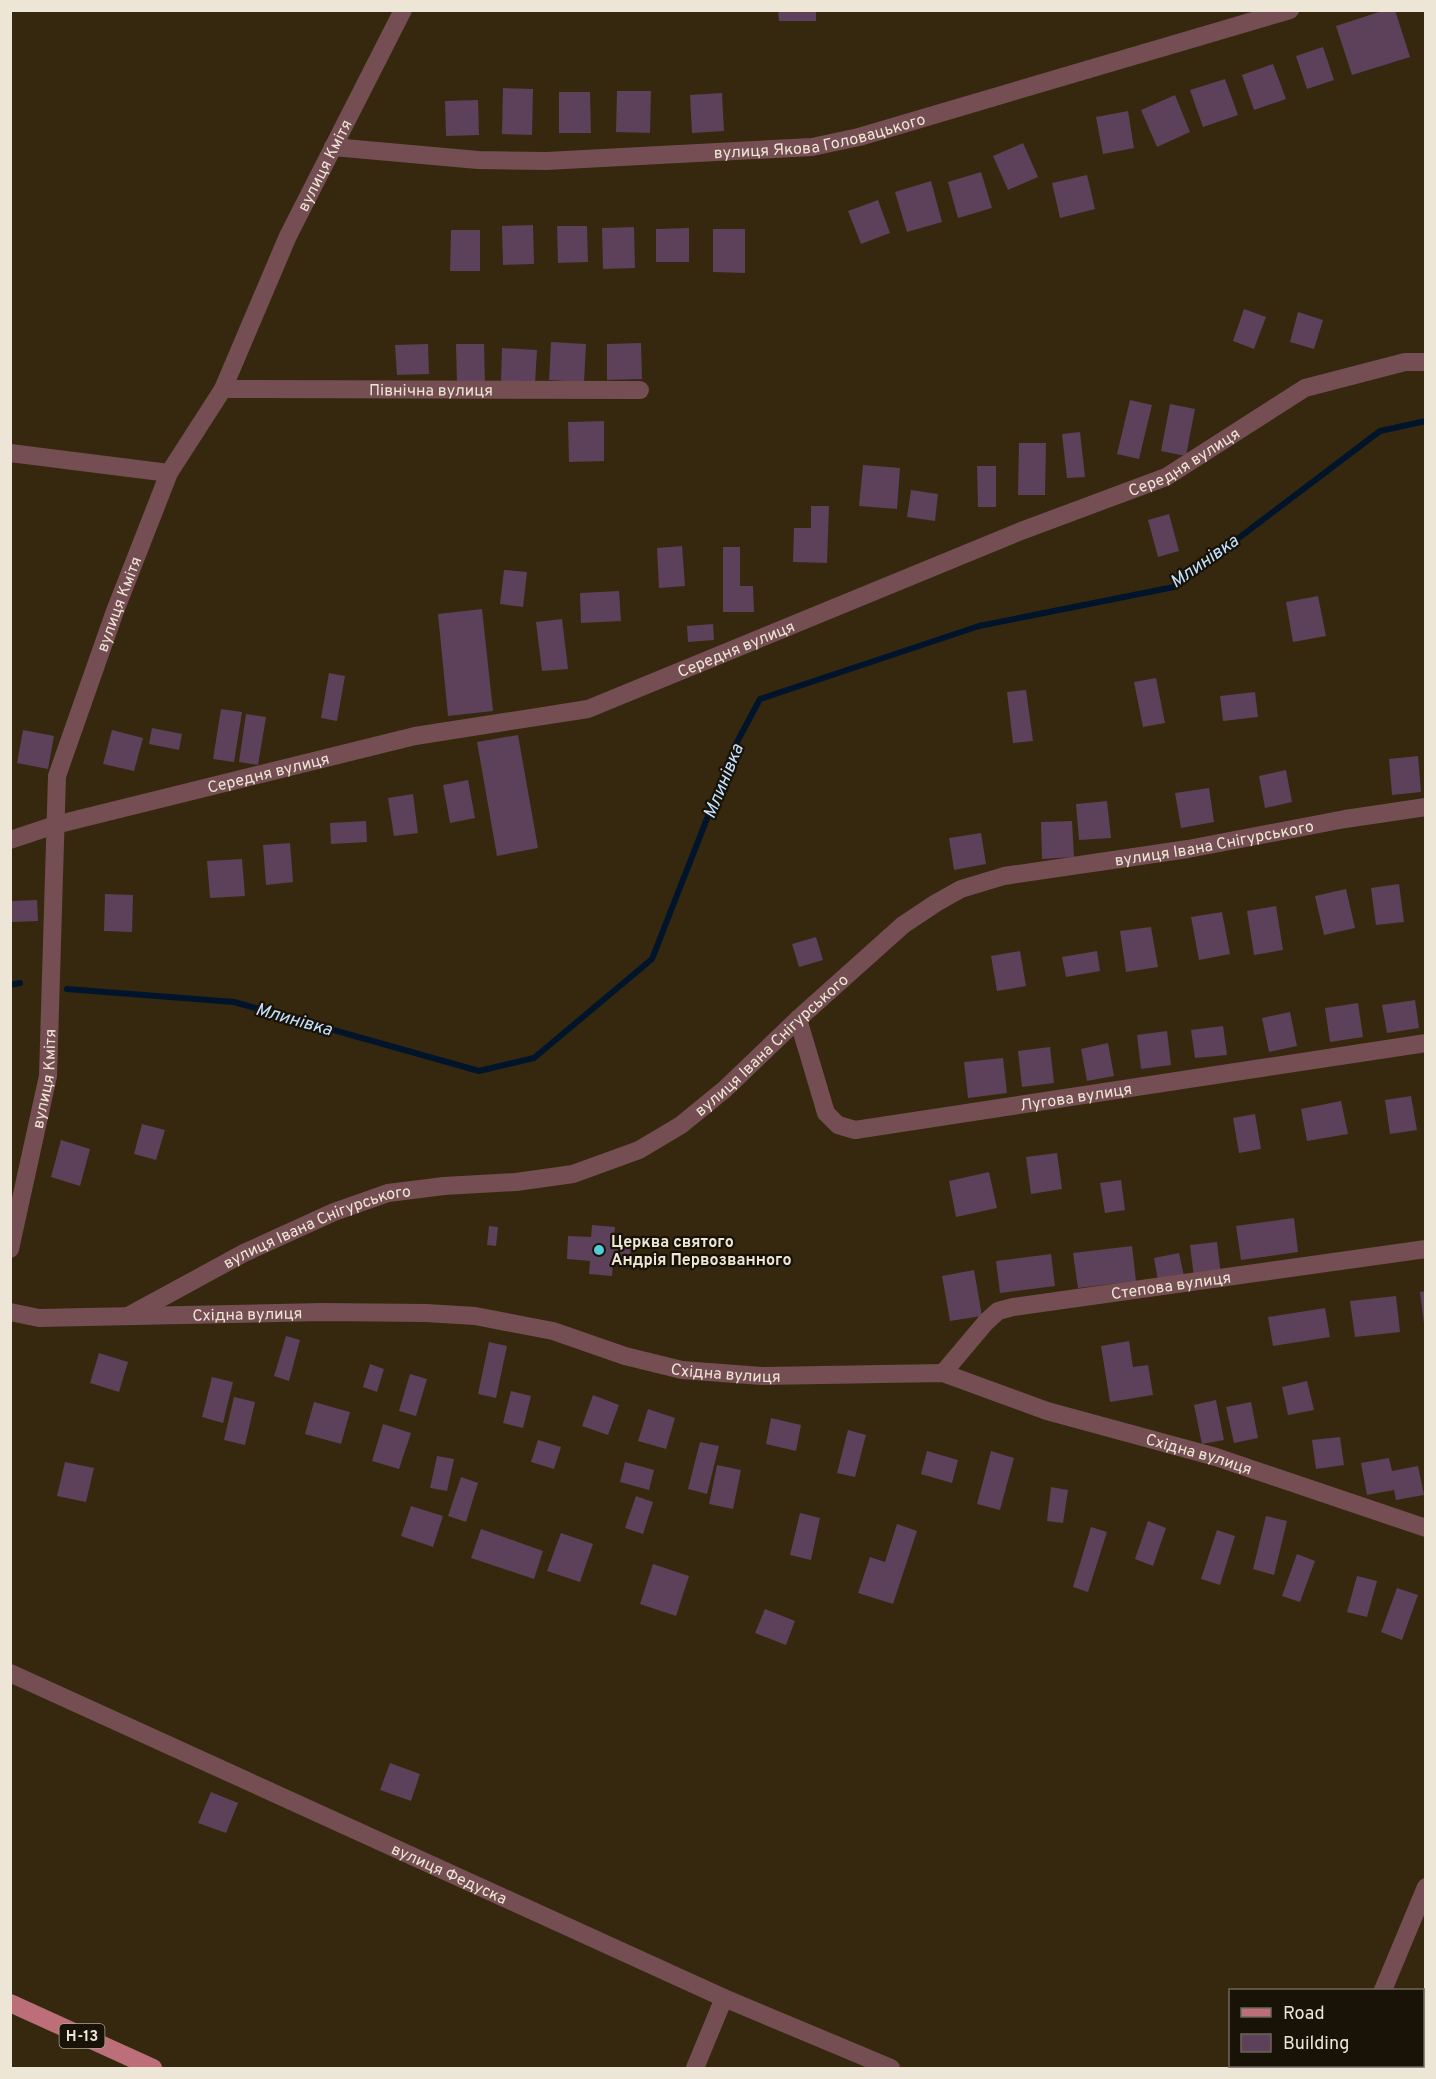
<svg xmlns="http://www.w3.org/2000/svg" width="1436" height="2079" font-family="Overpass,sans-serif">
<rect width="100%" height="100%" fill="#35280e"/>
<g fill="none" stroke-linecap="round" stroke-linejoin="round">
<g stroke="#00152b" stroke-width="6">
<polyline points="10,985 20,983"/>
<polyline points="67,989 234,1002 479,1071 534,1058 652,959 737,742 760,699 979,626 1174,587 1380,431 1426,421"/>
</g>
</g>
<g fill="#5d4059">
<polygon points="778,10 816,10 816,21 779,21"/>
<polygon points="1385,10 1395,10 1410,57 1352,75 1336,26"/>
<polygon points="1323,47 1334,80 1307,89 1296,56"/>
<polygon points="1273,64 1286,99 1254,110 1242,75"/>
<polygon points="1225,79 1238,115 1203,127 1190,90"/>
<polygon points="503,88 533,89 532,135 502,134"/>
<polygon points="617,91 651,91 650,133 616,132"/>
<polygon points="559,92 590,92 591,133 559,133"/>
<polygon points="722,93 724,131 692,133 690,95"/>
<polygon points="1175,95 1190,132 1157,147 1141,110"/>
<polygon points="478,100 479,135 446,136 445,101"/>
<polygon points="1128,111 1134,148 1103,154 1096,117"/>
<polygon points="1023,143 1038,177 1008,190 993,156"/>
<polygon points="981,172 992,208 958,218 948,182"/>
<polygon points="1087,175 1095,209 1060,218 1052,183"/>
<polygon points="931,181 942,222 907,232 895,192"/>
<polygon points="878,200 890,233 861,244 848,211"/>
<polygon points="533,225 534,264 503,265 502,226"/>
<polygon points="557,226 587,226 588,262 558,263"/>
<polygon points="634,227 635,268 603,269 602,228"/>
<polygon points="689,228 689,262 656,262 656,229"/>
<polygon points="713,229 745,229 745,273 713,272"/>
<polygon points="451,230 480,230 480,271 450,271"/>
<polygon points="1244,309 1266,317 1254,349 1233,341"/>
<polygon points="1298,312 1323,320 1314,349 1290,342"/>
<polygon points="551,342 586,344 584,382 549,380"/>
<polygon points="641,343 642,379 607,380 607,344"/>
<polygon points="428,344 429,374 397,375 395,345"/>
<polygon points="456,344 484,344 485,385 457,385"/>
<polygon points="502,348 537,350 535,383 501,381"/>
<polygon points="1130,400 1152,405 1139,459 1117,454"/>
<polygon points="1170,404 1195,409 1186,456 1161,451"/>
<polygon points="604,421 604,461 569,462 568,422"/>
<polygon points="1080,432 1085,477 1067,478 1062,434"/>
<polygon points="1019,443 1046,443 1045,495 1018,495"/>
<polygon points="863,465 900,468 897,509 859,506"/>
<polygon points="977,466 996,466 996,507 978,507"/>
<polygon points="911,490 938,494 935,521 907,517"/>
<polygon points="811,506 829,506 827,563 793,562 794,528 811,528"/>
<polygon points="1169,514 1179,551 1158,557 1148,520"/>
<polygon points="682,546 685,586 659,588 657,548"/>
<polygon points="723,547 740,547 740,586 753,586 754,612 723,612"/>
<polygon points="504,570 527,572 523,607 500,604"/>
<polygon points="619,591 621,621 581,623 580,593"/>
<polygon points="1318,596 1326,636 1293,642 1286,602"/>
<polygon points="482,609 493,711 448,716 438,614"/>
<polygon points="562,619 568,669 542,671 536,622"/>
<polygon points="713,624 714,640 688,642 687,626"/>
<polygon points="329,673 345,676 337,721 321,718"/>
<polygon points="1156,678 1165,723 1143,727 1134,682"/>
<polygon points="1026,690 1033,741 1013,743 1007,692"/>
<polygon points="1255,692 1258,717 1223,721 1220,696"/>
<polygon points="221,709 242,712 234,762 213,759"/>
<polygon points="246,714 266,717 258,765 239,762"/>
<polygon points="152,728 182,734 179,750 149,744"/>
<polygon points="23,730 54,736 48,769 17,763"/>
<polygon points="112,730 143,738 134,771 103,764"/>
<polygon points="518,735 538,848 497,856 477,742"/>
<polygon points="1418,756 1421,792 1392,795 1389,759"/>
<polygon points="1286,770 1292,802 1265,808 1259,776"/>
<polygon points="468,780 475,818 450,823 443,785"/>
<polygon points="1209,788 1214,822 1181,828 1175,793"/>
<polygon points="413,794 418,833 394,836 388,798"/>
<polygon points="1107,801 1111,838 1079,840 1076,804"/>
<polygon points="366,821 367,842 331,844 330,823"/>
<polygon points="1072,821 1074,857 1042,859 1041,822"/>
<polygon points="981,833 986,864 954,870 949,838"/>
<polygon points="290,843 293,882 266,885 263,845"/>
<polygon points="242,859 245,896 210,898 207,861"/>
<polygon points="1399,884 1404,922 1376,925 1371,888"/>
<polygon points="1346,889 1355,928 1324,935 1315,896"/>
<polygon points="105,894 133,895 132,932 104,931"/>
<polygon points="37,900 38,921 12,922 11,901"/>
<polygon points="1276,906 1283,950 1254,955 1247,911"/>
<polygon points="1222,912 1230,954 1199,960 1191,917"/>
<polygon points="1151,927 1158,967 1126,972 1120,931"/>
<polygon points="816,937 823,960 799,967 792,944"/>
<polygon points="1020,951 1026,986 997,991 991,956"/>
<polygon points="1097,951 1100,971 1066,977 1062,957"/>
<polygon points="1415,1000 1419,1028 1387,1033 1382,1005"/>
<polygon points="1358,1003 1363,1037 1330,1042 1325,1008"/>
<polygon points="1290,1012 1297,1046 1269,1052 1262,1018"/>
<polygon points="1223,1026 1227,1055 1195,1058 1191,1030"/>
<polygon points="1167,1031 1171,1065 1141,1069 1137,1035"/>
<polygon points="1108,1043 1114,1076 1087,1081 1081,1049"/>
<polygon points="1050,1047 1054,1083 1022,1087 1018,1051"/>
<polygon points="1003,1058 1007,1093 968,1098 964,1062"/>
<polygon points="1411,1096 1417,1130 1390,1134 1385,1100"/>
<polygon points="1341,1101 1348,1134 1307,1141 1301,1109"/>
<polygon points="1255,1114 1261,1149 1239,1153 1233,1118"/>
<polygon points="142,1124 165,1130 156,1160 134,1154"/>
<polygon points="61,1140 90,1149 80,1186 51,1177"/>
<polygon points="1057,1153 1062,1189 1031,1194 1026,1157"/>
<polygon points="989,1172 997,1208 956,1217 949,1181"/>
<polygon points="1121,1180 1125,1210 1105,1213 1100,1183"/>
<polygon points="1294,1218 1298,1252 1241,1260 1236,1226"/>
<polygon points="592,1225 615,1227 614,1239 631,1241 630,1264 613,1262 612,1276 589,1274 590,1261 567,1259 568,1236 591,1237"/>
<polygon points="489,1226 498,1227 496,1246 487,1245"/>
<polygon points="1217,1242 1221,1275 1194,1278 1190,1245"/>
<polygon points="1132,1246 1136,1281 1078,1288 1073,1253"/>
<polygon points="1179,1253 1185,1281 1159,1286 1154,1258"/>
<polygon points="1051,1254 1055,1286 1000,1293 996,1261"/>
<polygon points="974,1270 982,1316 950,1321 942,1276"/>
<polygon points="1426,1291 1426,1324 1424,1324 1420,1292"/>
<polygon points="1396,1296 1400,1332 1355,1337 1350,1301"/>
<polygon points="1325,1308 1330,1337 1273,1346 1268,1317"/>
<polygon points="286,1336 300,1340 289,1381 274,1376"/>
<polygon points="1129,1341 1133,1367 1148,1365 1153,1395 1110,1402 1101,1346"/>
<polygon points="489,1342 507,1346 496,1398 478,1394"/>
<polygon points="99,1353 128,1362 119,1392 90,1383"/>
<polygon points="370,1364 384,1369 377,1392 363,1387"/>
<polygon points="410,1374 427,1379 416,1416 399,1411"/>
<polygon points="212,1377 233,1382 223,1423 202,1417"/>
<polygon points="1307,1381 1314,1410 1288,1415 1282,1387"/>
<polygon points="511,1391 531,1396 523,1428 503,1423"/>
<polygon points="593,1395 619,1405 608,1435 582,1426"/>
<polygon points="234,1397 255,1402 245,1445 224,1440"/>
<polygon points="1216,1400 1224,1440 1202,1444 1194,1405"/>
<polygon points="314,1402 350,1412 341,1444 305,1434"/>
<polygon points="1251,1402 1258,1438 1234,1443 1226,1407"/>
<polygon points="648,1409 675,1418 666,1449 638,1441"/>
<polygon points="771,1418 801,1425 796,1451 766,1444"/>
<polygon points="383,1424 411,1433 399,1469 372,1461"/>
<polygon points="848,1430 866,1435 855,1477 837,1473"/>
<polygon points="1340,1437 1344,1465 1316,1469 1312,1440"/>
<polygon points="538,1440 561,1447 554,1469 531,1462"/>
<polygon points="700,1442 719,1446 707,1494 688,1489"/>
<polygon points="927,1451 958,1460 952,1483 921,1474"/>
<polygon points="991,1451 1014,1458 1000,1510 977,1504"/>
<polygon points="437,1456 454,1459 447,1491 430,1488"/>
<polygon points="1389,1458 1392,1471 1418,1466 1424,1495 1396,1500 1394,1490 1367,1495 1361,1463"/>
<polygon points="65,1462 94,1468 86,1502 57,1496"/>
<polygon points="625,1462 654,1470 649,1490 620,1482"/>
<polygon points="717,1465 741,1470 733,1509 709,1504"/>
<polygon points="461,1477 478,1483 466,1522 448,1516"/>
<polygon points="1051,1487 1068,1490 1063,1523 1047,1521"/>
<polygon points="636,1496 653,1502 643,1534 625,1528"/>
<polygon points="411,1506 443,1516 433,1547 401,1536"/>
<polygon points="800,1513 820,1518 811,1560 790,1555"/>
<polygon points="1266,1516 1287,1521 1274,1575 1253,1569"/>
<polygon points="1148,1521 1166,1528 1153,1566 1135,1559"/>
<polygon points="897,1524 917,1531 893,1604 858,1593 870,1557 885,1562"/>
<polygon points="1091,1527 1107,1532 1088,1592 1073,1587"/>
<polygon points="481,1529 543,1551 534,1579 471,1558"/>
<polygon points="1217,1530 1235,1536 1220,1585 1201,1579"/>
<polygon points="561,1533 593,1544 580,1582 547,1571"/>
<polygon points="1297,1554 1315,1561 1300,1602 1282,1596"/>
<polygon points="653,1564 689,1576 676,1616 640,1604"/>
<polygon points="1357,1576 1377,1581 1367,1617 1347,1612"/>
<polygon points="1397,1588 1418,1595 1402,1640 1381,1632"/>
<polygon points="765,1609 795,1621 786,1645 755,1633"/>
<polygon points="390,1763 420,1774 411,1801 380,1790"/>
<polygon points="211,1792 238,1803 226,1833 198,1823"/>
</g>
<g fill="none" stroke-linecap="round" stroke-linejoin="round">
<g stroke="#744e52" stroke-width="18">
<path id="s1" d="M333,147L478,160L546,161L812,147L859,137L1290,10"/>
<path id="s2" d="M223,389L640,390"/>
<polyline points="10,453 169,473"/>
<path id="s3" d="M10,840L55,825L415,736L588,709L1021,531L1166,477L1305,388L1405,362H1426"/>
<path id="s4" d="M798,1019L826,1113L838,1125L855,1130L1426,1043"/>
<path id="s5" d="M10,1249L48,1076L57,776L115,611L169,473L223,389L288,236L403,10"/>
<path id="s6" d="M10,1312L39,1318L322,1312L426,1313L475,1316L553,1331L625,1356L682,1370L762,1376L943,1373L1047,1411L1216,1457L1426,1528"/>
<path id="s7" d="M130,1315L244,1253L334,1212L388,1193L444,1186L516,1182L573,1174L639,1150L681,1125L725,1089L798,1019L903,925L936,903L961,889L1004,876L1188,849L1345,819L1426,807"/>
<path id="s8" d="M943,1373L986,1322L998,1311L1013,1307L1426,1249"/>
<path id="s9" d="M10,1673L724,1998L891,2068"/>
<polyline points="1383,1990 1426,1887"/>
<polyline points="695,2068 724,1998"/>
<polyline points="1351,2068 1353,2066"/>
</g>
<polyline stroke="#bc6f79" stroke-width="18" points="10,2003 153,2068"/>
</g>
<circle fill="#52ccd6" stroke="#181207" stroke-width="2" cx="599" cy="1250" r="6"/>
<g text-anchor="middle" stroke-width="4.5" stroke-linejoin="round" paint-order="stroke">
<rect fill="#181207" stroke="#ada697" stroke-width="1.5" x="59.5" y="2024" width="45" height="24" rx="4.5"/>
<g font-size="15" font-weight="bold" fill="#ede5d5">
<text x="82" y="2041">Н-13</text>
</g>
<g font-size="16" fill="#ede5d5" stroke="#181207">
<text dy="6" stroke="none"><textPath href="#s1" startOffset="489">вулиця Якова Головацького</textPath></text>
<text dy="6" stroke="none"><textPath href="#s5" startOffset="1146">вулиця Кмітя</textPath></text>
<text dy="6" stroke="none"><textPath href="#s2" startOffset="208">Північна вулиця</textPath></text>
<text dy="6" stroke="none"><textPath href="#s3" startOffset="1239">Середня вулиця</textPath></text>
<text dy="6" stroke="none"><textPath href="#s5" startOffset="660">вулиця Кмітя</textPath></text>
<text dy="6" stroke="none"><textPath href="#s3" startOffset="753">Середня вулиця</textPath></text>
<text dy="6" stroke="none"><textPath href="#s3" startOffset="267">Середня вулиця</textPath></text>
<text dy="6" stroke="none"><textPath href="#s7" startOffset="1216">вулиця Івана Снігурського</textPath></text>
<text dy="6" stroke="none"><textPath href="#s7" startOffset="712">вулиця Івана Снігурського</textPath></text>
<text dy="6" stroke="none"><textPath href="#s5" startOffset="174">вулиця Кмітя</textPath></text>
<text dy="6" stroke="none"><textPath href="#s4" startOffset="356">Лугова вулиця</textPath></text>
<text dy="6" stroke="none"><textPath href="#s7" startOffset="208">вулиця Івана Снігурського</textPath></text>
<text dy="6" stroke="none"><textPath href="#s8" startOffset="258">Степова вулиця</textPath></text>
<text dy="6" stroke="none"><textPath href="#s6" startOffset="238">Східна вулиця</textPath></text>
<text dy="6" stroke="none"><textPath href="#s6" startOffset="724">Східна вулиця</textPath></text>
<text dy="6" stroke="none"><textPath href="#s6" startOffset="1210">Східна вулиця</textPath></text>
<text dy="6" stroke="none"><textPath href="#s9" startOffset="483">вулиця Федуска</textPath></text>
</g>
<g font-size="16" font-weight="bold" fill="#ede5d5" stroke="#181207" text-anchor="start">
<text x="611" y="1247">Церква святого<tspan x="611" dy="18">Андрія Первозванного</tspan></text>
</g>
<g font-size="18" font-style="italic" fill="#c4e2ff" stroke="#181207">
<text transform="translate(1204 561) rotate(-35)" y="6">Млинівка</text>
<text transform="translate(723 781) rotate(-68)" y="6">Млинівка</text>
<text transform="translate(294 1019) rotate(16)" y="6">Млинівка</text>
</g>
</g>
<rect width="1436" height="2079" fill="none" stroke="#ede5d5" stroke-width="24"/>
<rect x="1229" y="1989" width="195" height="78" fill="#181207" stroke="#6d6659" stroke-width="1.5"/>
<rect x="1241" y="2008" width="30" height="9" fill="#bc6f79" stroke="#6d6659" stroke-width="1.5"/>
<text x="1283" y="2019" font-size="18" fill="#ede5d5">Road</text>
<rect x="1241" y="2034" width="30" height="18" fill="#5d4059" stroke="#6d6659" stroke-width="1.5"/>
<text x="1283" y="2049" font-size="18" fill="#ede5d5">Building</text>
</svg>
